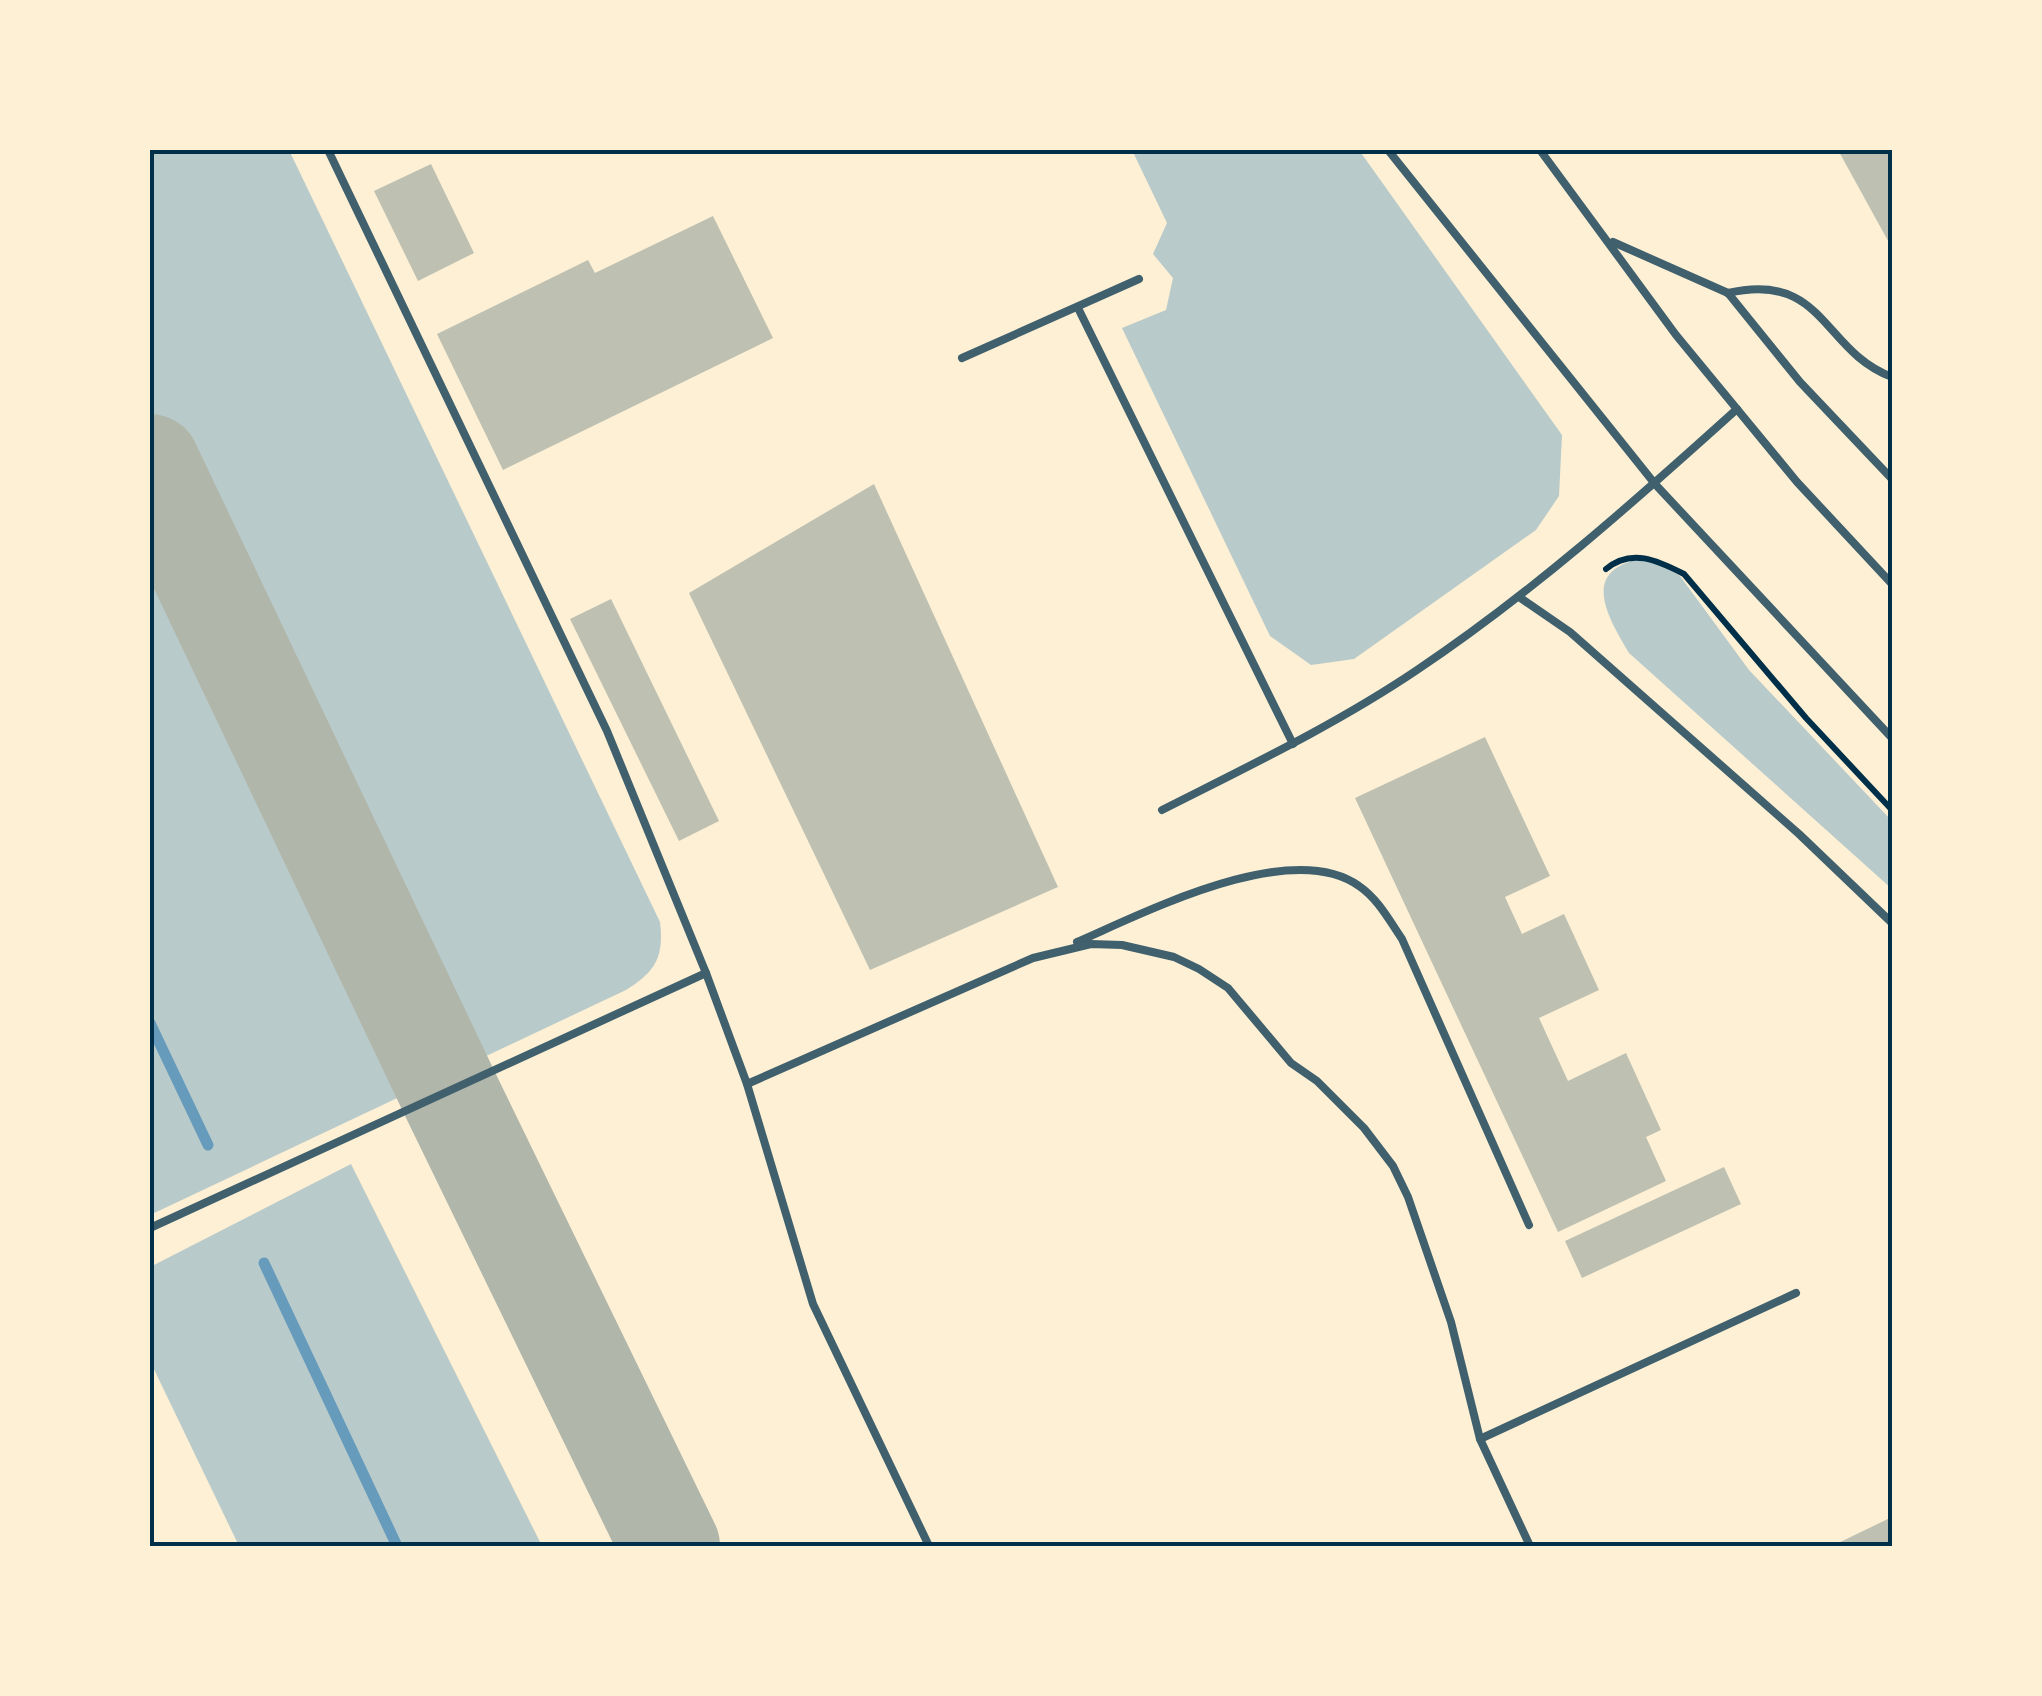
<svg xmlns="http://www.w3.org/2000/svg" width="2042" height="1696" font-family="Montserrat,sans-serif">
<rect width="100%" height="100%" fill="#fdf0d5"/>
<g fill="#b9caca">
<path d="M150,150H289L660,922C664,957 656,971 626,990L150,1215Z"/>
<polygon points="1132,150 1359,150 1562,435 1559,496 1536,530 1354,659 1311,665 1270,636 1122,328 1166,310 1173,278 1153,254 1167,223"/>
<path d="M1639,559L1662,564L1680,576L1749,670L1892,821V889L1629,653C1608,617 1580,572 1639,559Z"/>
<polygon points="351,1164 542,1546 239,1546 150,1361 150,1267"/>
</g>
<g fill="none" stroke-linecap="round" stroke-linejoin="round">
<g stroke="#669bbc" stroke-width="11">
<polyline points="150,1023 208,1145"/>
<polyline points="264,1263 397,1546"/>
</g>
<polyline stroke="#b1b6ab" stroke-width="100" points="150,464 449,1092 670,1546"/>
</g>
<g fill="#bec0b2">
<polygon points="1838,150 1892,150 1892,248"/>
<polygon points="431,164 474,253 418,281 374,191"/>
<polygon points="713,216 773,338 503,470 437,334 588,260 595,273"/>
<polygon points="874,484 1058,887 870,970 689,593"/>
<polygon points="611,599 719,821 679,841 570,619"/>
<polygon points="1485,737 1550,876 1505,897 1522,934 1564,914 1599,990 1539,1018 1568,1081 1626,1053 1661,1130 1646,1137 1666,1181 1558,1232 1355,798"/>
<polygon points="1724,1167 1741,1204 1582,1278 1565,1241"/>
<polygon points="1892,1517 1892,1546 1832,1546"/>
</g>
<g fill="none" stroke-linecap="round" stroke-linejoin="round">
<path stroke="#003049" stroke-width="6" d="M1606,569C1631,548 1657,560 1684,574L1806,718L1892,810"/>
<g stroke="#3f606c" stroke-width="8">
<polyline points="328,150 607,731 706,973 747,1084 813,1304 929,1546"/>
<polyline points="1388,150 1655,484 1892,738"/>
<polyline points="1540,150 1676,335 1797,482 1892,584"/>
<polyline points="1613,242 1728,293 1800,382 1892,479"/>
<path d="M1728,293C1825,271 1822,351 1892,377"/>
<polyline points="1078,308 1293,744"/>
<polyline points="962,358 1139,279"/>
<polyline points="1519,597 1570,632 1799,834 1892,923"/>
<path d="M1162,810C1249,766 1337,724 1417,670C1532,593 1635,501 1737,409"/>
<path d="M1077,942C1144,913 1291,837 1359,886C1378,899 1389,920 1402,939L1529,1225"/>
<polyline points="747,1084 1033,958 1091,944 1122,945 1174,957 1199,969 1228,988 1291,1063 1317,1081 1364,1128 1393,1166 1408,1197 1451,1322 1480,1439 1530,1546"/>
<polyline points="150,1228 706,973"/>
<polyline points="1480,1439 1796,1293"/>
</g>
</g>
<rect width="2042" height="1696" fill="none" stroke="#fdf0d5" stroke-width="305"/>
<rect x="152" y="152" width="1738" height="1392" fill="none" stroke="#003049" stroke-width="4"/>
</svg>
